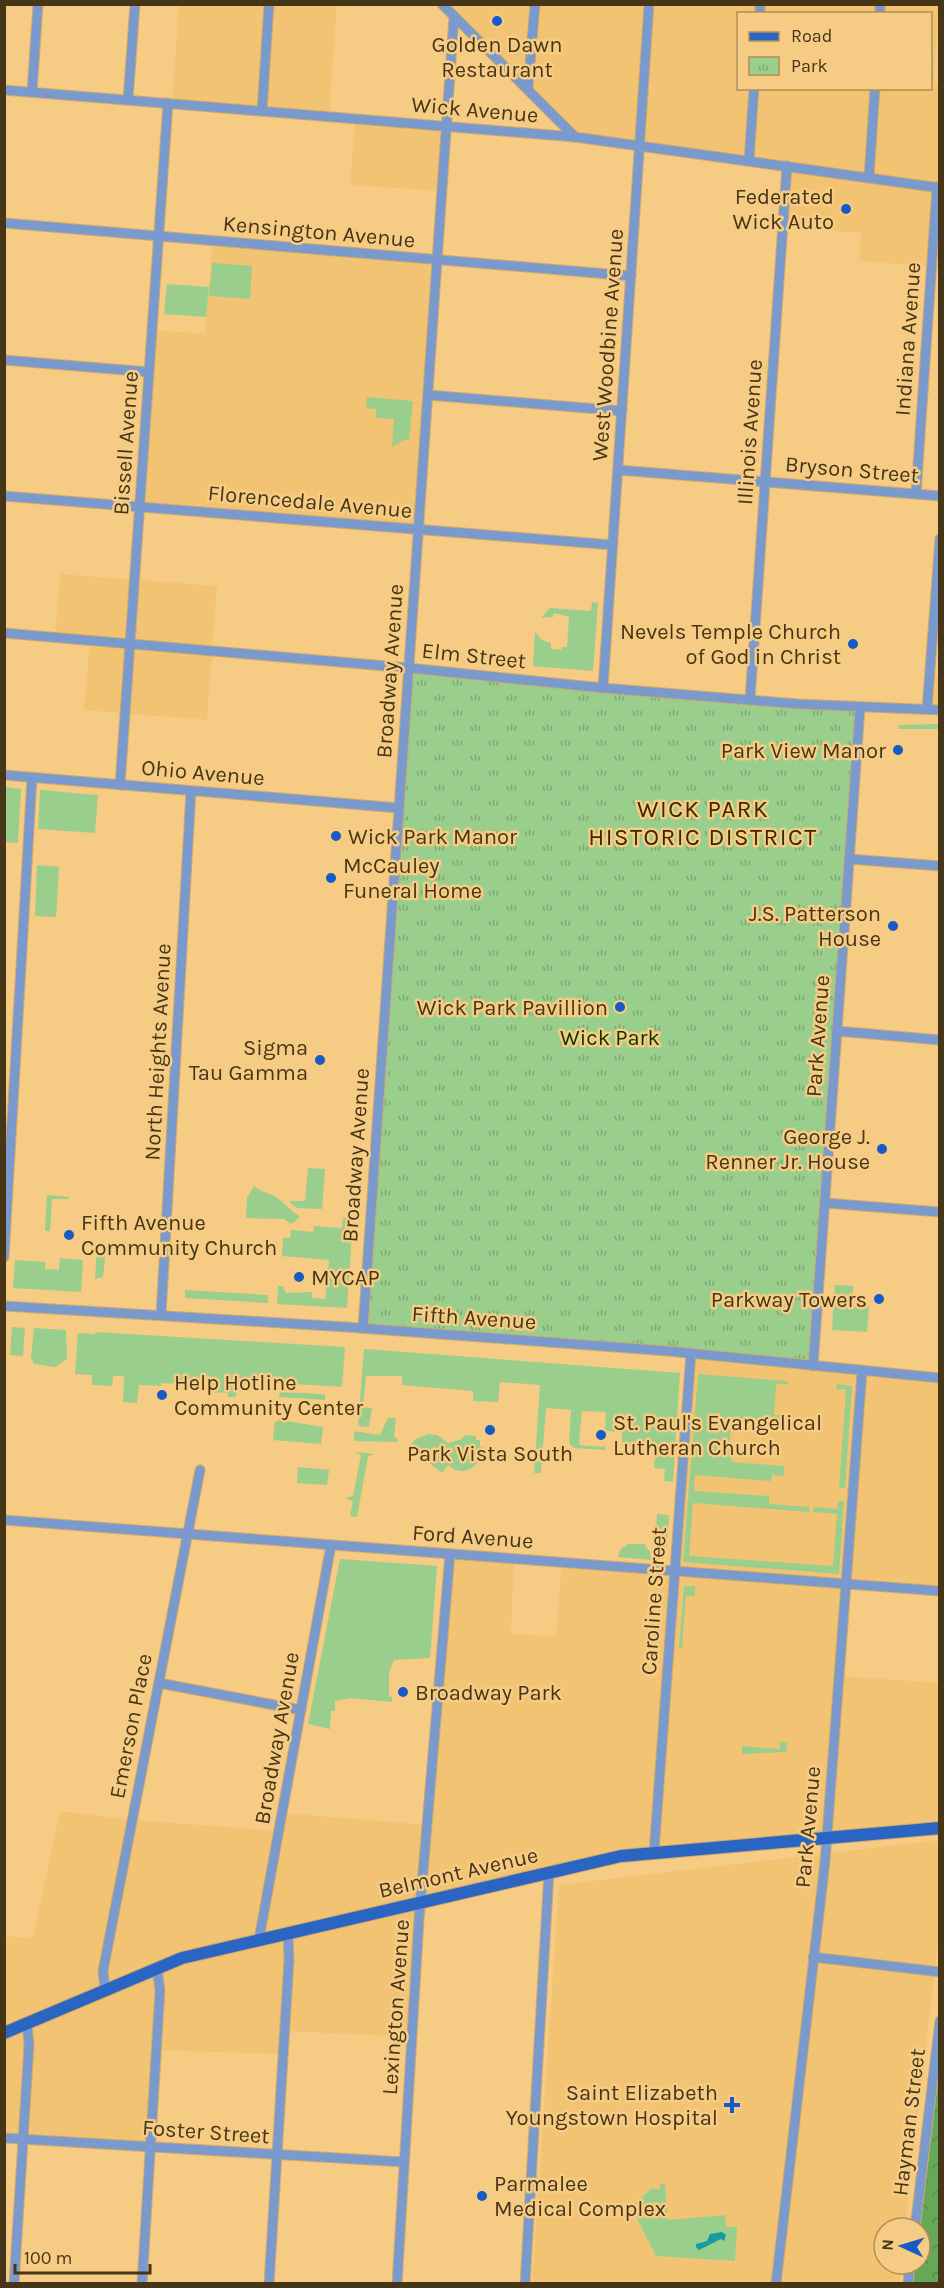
<svg xmlns="http://www.w3.org/2000/svg" width="944" height="2288" font-family="Karla,sans-serif">
<defs>
<pattern id="forest-crowns" width="20" height="18" patternUnits="userSpaceOnUse" patternTransform="scale(1.5)"><rect width="20" height="18" fill="#67a758"/><path d="M2 6a3 3 0 1 1 6 0M12 15a3 3 0 1 1 6 0" fill="none" stroke="#578948"/></pattern>
<pattern id="park-tufts" width="24" height="20" patternUnits="userSpaceOnUse" patternTransform="scale(1.5)"><rect width="24" height="20" fill="#99ce8d"/><path d="M3 7l-1-3M5 7V3M7 7l1-3M15 17l-1-3M17 17v-4M19 17l1-3" fill="none" stroke="#7fa872"/></pattern>
</defs>
<rect width="100%" height="100%" fill="#f6cb83"/>
<g fill="#f2c373" fill-rule="evenodd">
<polygon points="179,5 337,5 329,116 172,103"/>
<path d="M442,5H939L934,82L940,83V237H934L932,267L859,261L861,233L783,227L787,167L575,137ZM738,14H930V88H738Z"/>
<polygon points="355,118 447,126 442,191 350,185"/>
<polygon points="213,242 437,260 419,530 139,507 152,330 205,334"/>
<polygon points="60,574 217,586 207,720 84,710 90,640 55,637"/>
<polygon points="929,674 939,675 939,710 927,709"/>
<polygon points="691,1353 939,1378 939,1591 847,1584 840,1676 939,1683 939,1828 654,1852 421,1903 412,2037 285,2031 283,2054 156,2050 150,2147 5,2138 4,1936 33,1938 60,1811 132,1820 279,1831 282,1813 428,1825 450,1554 514,1559 511,1634 556,1636 562,1562 675,1571"/>
<polygon points="939,1840 939,1935 905,2228 884,2228 884,2264 901,2264 899,2283 532,2284 559,1885"/>
</g>
<g fill="#99ce8d">
<polygon points="212,263 252,266 250,299 209,296"/>
<polygon points="167,284 209,287 206,317 164,314"/>
<polygon points="367,397 413,401 409,440 404,440 392,447 394,419 376,418 376,409 366,408"/>
<polygon points="592,602 598,603 593,671 533,666 535,632 542,640 551,643 551,649 561,650 562,647 567,647 569,617 554,613 553,617 541,618 550,608 591,611"/>
<polygon points="939,724 939,729 898,729 899,725"/>
<polygon points="5,787 21,789 18,843 5,842"/>
<polygon points="40,790 98,795 95,833 38,829"/>
<polygon points="37,865 59,867 56,917 35,916"/>
<polygon points="308,1168 325,1169 322,1209 297,1208 290,1203 290,1201 305,1201"/>
<path d="M254,1186C262,1193 274,1194 280,1200C287,1206 291,1211 299,1216V1218L291,1224L284,1219L246,1218L247,1198Z"/>
<polygon points="47,1195 69,1197 69,1199 52,1199 50,1231 45,1231"/>
<polygon points="343,1218 353,1218 347,1308 277,1304 278,1286 283,1286 286,1293 312,1292 312,1298 325,1299 329,1260 282,1256 283,1238 290,1238 291,1230 313,1232 314,1226 342,1228"/>
<polygon points="97,1249 105,1256 103,1277 95,1279"/>
<polygon points="60,1258 83,1260 81,1292 13,1288 15,1260 45,1262 45,1269 59,1270"/>
<polygon points="835,1285 853,1286 852,1307 869,1306 867,1332 832,1330"/>
<polygon points="185,1290 268,1295 268,1303 185,1298"/>
<polygon points="12,1327 25,1328 23,1356 10,1355"/>
<polygon points="34,1328 66,1330 67,1359 55,1367 34,1364 31,1357"/>
<polygon points="95,1332 345,1347 342,1387 248,1381 239,1388 235,1397 228,1397 228,1393 195,1391 196,1385 161,1383 162,1386 139,1385 137,1403 123,1402 124,1376 113,1376 112,1386 92,1385 92,1375 75,1374 78,1333 95,1334"/>
<polygon points="364,1349 680,1373 673,1482 664,1481 665,1469 654,1468 656,1447 625,1445 622,1441 622,1432 605,1431 606,1412 582,1411 579,1445 603,1447 605,1444 605,1450 574,1448 569,1443 571,1410 546,1408 541,1473 534,1473 540,1385 500,1382 498,1402 473,1401 473,1391 402,1385 402,1376 366,1376 363,1407 372,1408 369,1427 358,1426"/>
<polygon points="698,1374 788,1381 788,1384 776,1384 774,1415 789,1416 785,1421 737,1418 736,1422 731,1422 729,1457 732,1457 732,1462 784,1466 784,1476 772,1475 771,1481 695,1475 694,1491 769,1496 769,1504 809,1507 809,1512 693,1503 689,1556 833,1566 837,1514 813,1512 814,1507 837,1509 838,1501 844,1501 839,1574 683,1562"/>
<polygon points="837,1384 852,1386 845,1488 839,1488 846,1390 836,1389"/>
<polygon points="280,1392 322,1394 325,1395 325,1400 279,1397"/>
<polygon points="388,1418 396,1418 394,1437 398,1439 397,1442 354,1441 354,1431 380,1435"/>
<polygon points="280,1420 323,1427 321,1444 273,1440 275,1422"/>
<path d="M428,1434L437,1435L448,1443L462,1439L465,1435L476,1436V1440H480V1447H484C481,1466 464,1479 448,1465L442,1473L419,1455L408,1451L414,1440Z"/>
<polygon points="354,1452 375,1454 368,1456 357,1517 350,1516 353,1501 345,1498 353,1496 361,1455"/>
<polygon points="298,1467 329,1470 327,1485 297,1483"/>
<polygon points="628,1544 644,1544 650,1552 651,1560 618,1557 621,1549"/>
<polygon points="340,1559 437,1566 430,1658 394,1660 389,1673 389,1696 392,1697 392,1702 350,1698 335,1701 335,1711 331,1711 330,1729 308,1724"/>
<polygon points="684,1586 695,1586 695,1596 686,1596 682,1648 679,1648"/>
<polygon points="780,1742 787,1742 786,1752 742,1754 742,1746 780,1749"/>
<polygon points="660,2184 665,2184 668,2220 725,2215 726,2227 737,2227 735,2261 656,2256 631,2207 651,2189 660,2189"/>
</g>
<polygon fill="url(#forest-crowns)" points="939,2021 939,2283 908,2284 910,2264 920,2264 920,2228 915,2228"/>
<g fill="url(#park-tufts)">
<polygon points="409,668 860,708 813,1366 363,1328"/>
<polygon points="657,1514 669,1515 667,1547 655,1546"/>
</g>
<polygon fill="#169ba1" points="722,2232 726,2235 724,2241 721,2239 699,2250 696,2247 696,2244 707,2241 710,2234"/>
<g fill="none" stroke-linecap="round" stroke-linejoin="round">
<g stroke="#cfaa6b" stroke-width="11">
<g id="minor">
<polyline points="442,4 575,137"/>
<polyline points="760,14 760,4"/>
<polyline points="880,14 880,4"/>
<polyline points="528,88 535,4"/>
<polyline points="4,90 575,137 940,188"/>
<polyline points="32,92 38,4"/>
<polyline points="128,100 135,4"/>
<polyline points="262,111 269,4"/>
<polyline points="749,161 754,88"/>
<polyline points="869,177 875,88"/>
<polyline points="4,223 631,276"/>
<polyline points="4,360 149,372"/>
<polyline points="428,395 622,411"/>
<polyline points="618,470 940,496"/>
<polyline points="916,494 937,187"/>
<polyline points="4,496 613,545"/>
<polyline points="4,633 409,668 603,688 798,704 940,710"/>
<polyline points="603,688 649,4"/>
<polyline points="750,700 787,166"/>
<polyline points="927,709 940,539"/>
<polyline points="4,775 399,808"/>
<polyline points="120,785 168,103"/>
<polyline points="849,859 940,866"/>
<polyline points="837,1031 940,1040"/>
<polyline points="825,1203 940,1212"/>
<polyline points="4,1257 32,778"/>
<polyline points="4,1306 346,1327 668,1351 940,1378"/>
<polyline points="161,1315 191,791"/>
<polyline points="363,1328 454,16"/>
<polyline points="813,1366 860,708"/>
<polyline points="4,1520 940,1591"/>
<polyline points="159,1683 301,1710"/>
<polyline points="654,1852 691,1353"/>
<polyline points="259,1939 331,1545"/>
<polyline points="813,1957 940,1972"/>
<polyline points="105,1990 103,1971 200,1470"/>
<polyline points="4,2138 404,2162"/>
<polyline points="915,2228 940,2021"/>
<polyline points="14,2284 29,2045 27,2023"/>
<polyline points="142,2284 160,1990 157,1968"/>
<polyline points="269,2284 289,1960 288,1933"/>
<polyline points="397,2284 419,1919 450,1554"/>
<polyline points="525,2284 549,1872"/>
<polyline points="776,2284 825,1862 862,1372"/>
<polyline points="908,2284 910,2264"/>
</g>
</g>
<g stroke="#cfaa6b" stroke-width="14">
<polyline id="major" points="4,2033 182,1958 621,1856 940,1828"/>
</g>
<use href="#minor" stroke="#7a9ace" stroke-width="9"/>
<use href="#major" stroke="#2a65c4" stroke-width="12"/>
</g>
<g fill="#155ac5" stroke="#f6cb83" stroke-width="2">
<circle cx="497" cy="21" r="6"/>
<circle cx="846" cy="209" r="6"/>
<circle cx="853" cy="644" r="6"/>
<circle cx="898" cy="750" r="6"/>
<circle cx="336" cy="836" r="6"/>
<circle cx="331" cy="878" r="6"/>
<circle cx="893" cy="926" r="6"/>
<circle cx="620" cy="1007" r="6"/>
<circle cx="320" cy="1060" r="6"/>
<circle cx="882" cy="1149" r="6"/>
<circle cx="69" cy="1235" r="6"/>
<circle cx="299" cy="1277" r="6"/>
<circle cx="879" cy="1299" r="6"/>
<circle cx="162" cy="1395" r="6"/>
<circle cx="490" cy="1430" r="6"/>
<circle cx="601" cy="1435" r="6"/>
<circle cx="403" cy="1692" r="6"/>
<path d="M729 2096h6v6h6v6h-6v6h-6v-6h-6v-6h6z"/>
<circle cx="482" cy="2196" r="6"/>
</g>
<g text-anchor="middle" stroke-width="5" stroke-linejoin="round" paint-order="stroke">
<g font-size="22" fill="#463517" stroke="#f6cb83" text-anchor="end">
<text x="497" y="52" text-anchor="middle">Golden Dawn<tspan x="497" dy="25">Restaurant</tspan></text>
<text x="834" y="204">Federated<tspan x="834" dy="25">Wick Auto</tspan></text>
<text x="841" y="639">Nevels Temple Church<tspan x="841" dy="25">of God in Christ</tspan></text>
<text x="886" y="758">Park View Manor</text>
<text x="348" y="844" text-anchor="start">Wick Park Manor</text>
<text x="343" y="873" text-anchor="start">McCauley<tspan x="343" dy="25">Funeral Home</tspan></text>
<text x="881" y="921">J.S. Patterson<tspan x="881" dy="25">House</tspan></text>
<text x="608" y="1015">Wick Park Pavillion</text>
<text x="308" y="1055">Sigma<tspan x="308" dy="25">Tau Gamma</tspan></text>
<text x="870" y="1144">George J.<tspan x="870" dy="25">Renner Jr. House</tspan></text>
<text x="81" y="1230" text-anchor="start">Fifth Avenue<tspan x="81" dy="25">Community Church</tspan></text>
<text x="311" y="1285" text-anchor="start">MYCAP</text>
<text x="867" y="1307">Parkway Towers</text>
<text x="174" y="1390" text-anchor="start">Help Hotline<tspan x="174" dy="25">Community Center</tspan></text>
<text x="613" y="1430" text-anchor="start">St. Paul's Evangelical<tspan x="613" dy="25">Lutheran Church</tspan></text>
<text x="490" y="1461" text-anchor="middle">Park Vista South</text>
<text x="415" y="1700" text-anchor="start">Broadway Park</text>
<text x="718" y="2100">Saint Elizabeth<tspan x="718" dy="25">Youngstown Hospital</tspan></text>
<text x="494" y="2191" text-anchor="start">Parmalee<tspan x="494" dy="25">Medical Complex</tspan></text>
</g>
<g font-size="22" fill="#463517" stroke="#f6cb83">
<text transform="translate(475 109) rotate(5)" y="8">Wick Avenue</text>
<text transform="translate(319 231) rotate(5)" y="8">Kensington Avenue</text>
<text transform="translate(907 339) rotate(-86)" y="8">Indiana Avenue</text>
<text transform="translate(607 345) rotate(-86)" y="8">West Woodbine Avenue</text>
<text transform="translate(749 432) rotate(-86)" y="8">Illinois Avenue</text>
<text transform="translate(125 443) rotate(-86)" y="8">Bissell Avenue</text>
<text transform="translate(852 469) rotate(5)" y="8">Bryson Street</text>
<text transform="translate(310 501) rotate(5)" y="8">Florencedale Avenue</text>
<text transform="translate(474 655) rotate(6)" y="8">Elm Street</text>
<text transform="translate(389 671) rotate(-86)" y="8">Broadway Avenue</text>
<text transform="translate(203 772) rotate(5)" y="8">Ohio Avenue</text>
<text transform="translate(817 1036) rotate(-86)" y="8">Park Avenue</text>
<text transform="translate(157 1052) rotate(-87)" y="8">North Heights Avenue</text>
<text transform="translate(355 1155) rotate(-86)" y="8">Broadway Avenue</text>
<text transform="translate(474 1317) rotate(4)" y="8">Fifth Avenue</text>
<text transform="translate(473 1536) rotate(4)" y="8">Ford Avenue</text>
<text transform="translate(653 1601) rotate(-86)" y="8">Caroline Street</text>
<text transform="translate(130 1726) rotate(-79)" y="8">Emerson Place</text>
<text transform="translate(276 1738) rotate(-80)" y="8">Broadway Avenue</text>
<text transform="translate(807 1827) rotate(-85)" y="8">Park Avenue</text>
<text transform="translate(458 1872) rotate(-13)" y="8">Belmont Avenue</text>
<text transform="translate(395 2007) rotate(-86)" y="8">Lexington Avenue</text>
<text transform="translate(908 2122) rotate(-83)" y="8">Hayman Street</text>
<text transform="translate(206 2131) rotate(4)" y="8">Foster Street</text>
</g>
<g font-size="22" fill="#083500" stroke="#f6cb83">
<text x="610" y="1045">Wick Park</text>
</g>
<g font-size="24" letter-spacing="1.5" fill="#3c2800" stroke="#f6cb83">
<text x="703" y="817">WICK PARK<tspan x="703" dy="28">HISTORIC DISTRICT</tspan></text>
</g>
</g>
<rect width="944" height="2288" fill="none" stroke="#463517" stroke-width="12"/>
<rect x="737" y="12" width="195" height="78" fill="#f6cb83" stroke="#b08f58" stroke-width="1.5"/>
<rect x="749" y="32" width="30" height="9" fill="#2a65c4" stroke="#b08f58" stroke-width="1.5"/>
<text x="791" y="42" font-size="18" fill="#463517">Road</text>
<rect x="749" y="57" width="30" height="18" fill="url(#park-tufts)" stroke="#b08f58" stroke-width="1.5"/>
<text x="791" y="72" font-size="18" fill="#463517">Park</text>
<g transform="translate(902 2246) rotate(274)"><circle r="28" fill="#f6cb83" stroke="#b08f58" stroke-width="1.5"/>
<path d="M0-4.5L10 22L0 15L-10 22Z" fill="#155ac5"/>
<text y="-9" font-size="16" font-weight="bold" text-anchor="middle" fill="#463517">N</text>
</g>
<path d="M15 2264v9h135v-9" fill="none" stroke="#463517" stroke-width="3"/>
<text x="24" y="2264" font-size="18" fill="#463517" stroke="#f6cb83" stroke-width="4.5" paint-order="stroke">100 m</text>
</svg>
